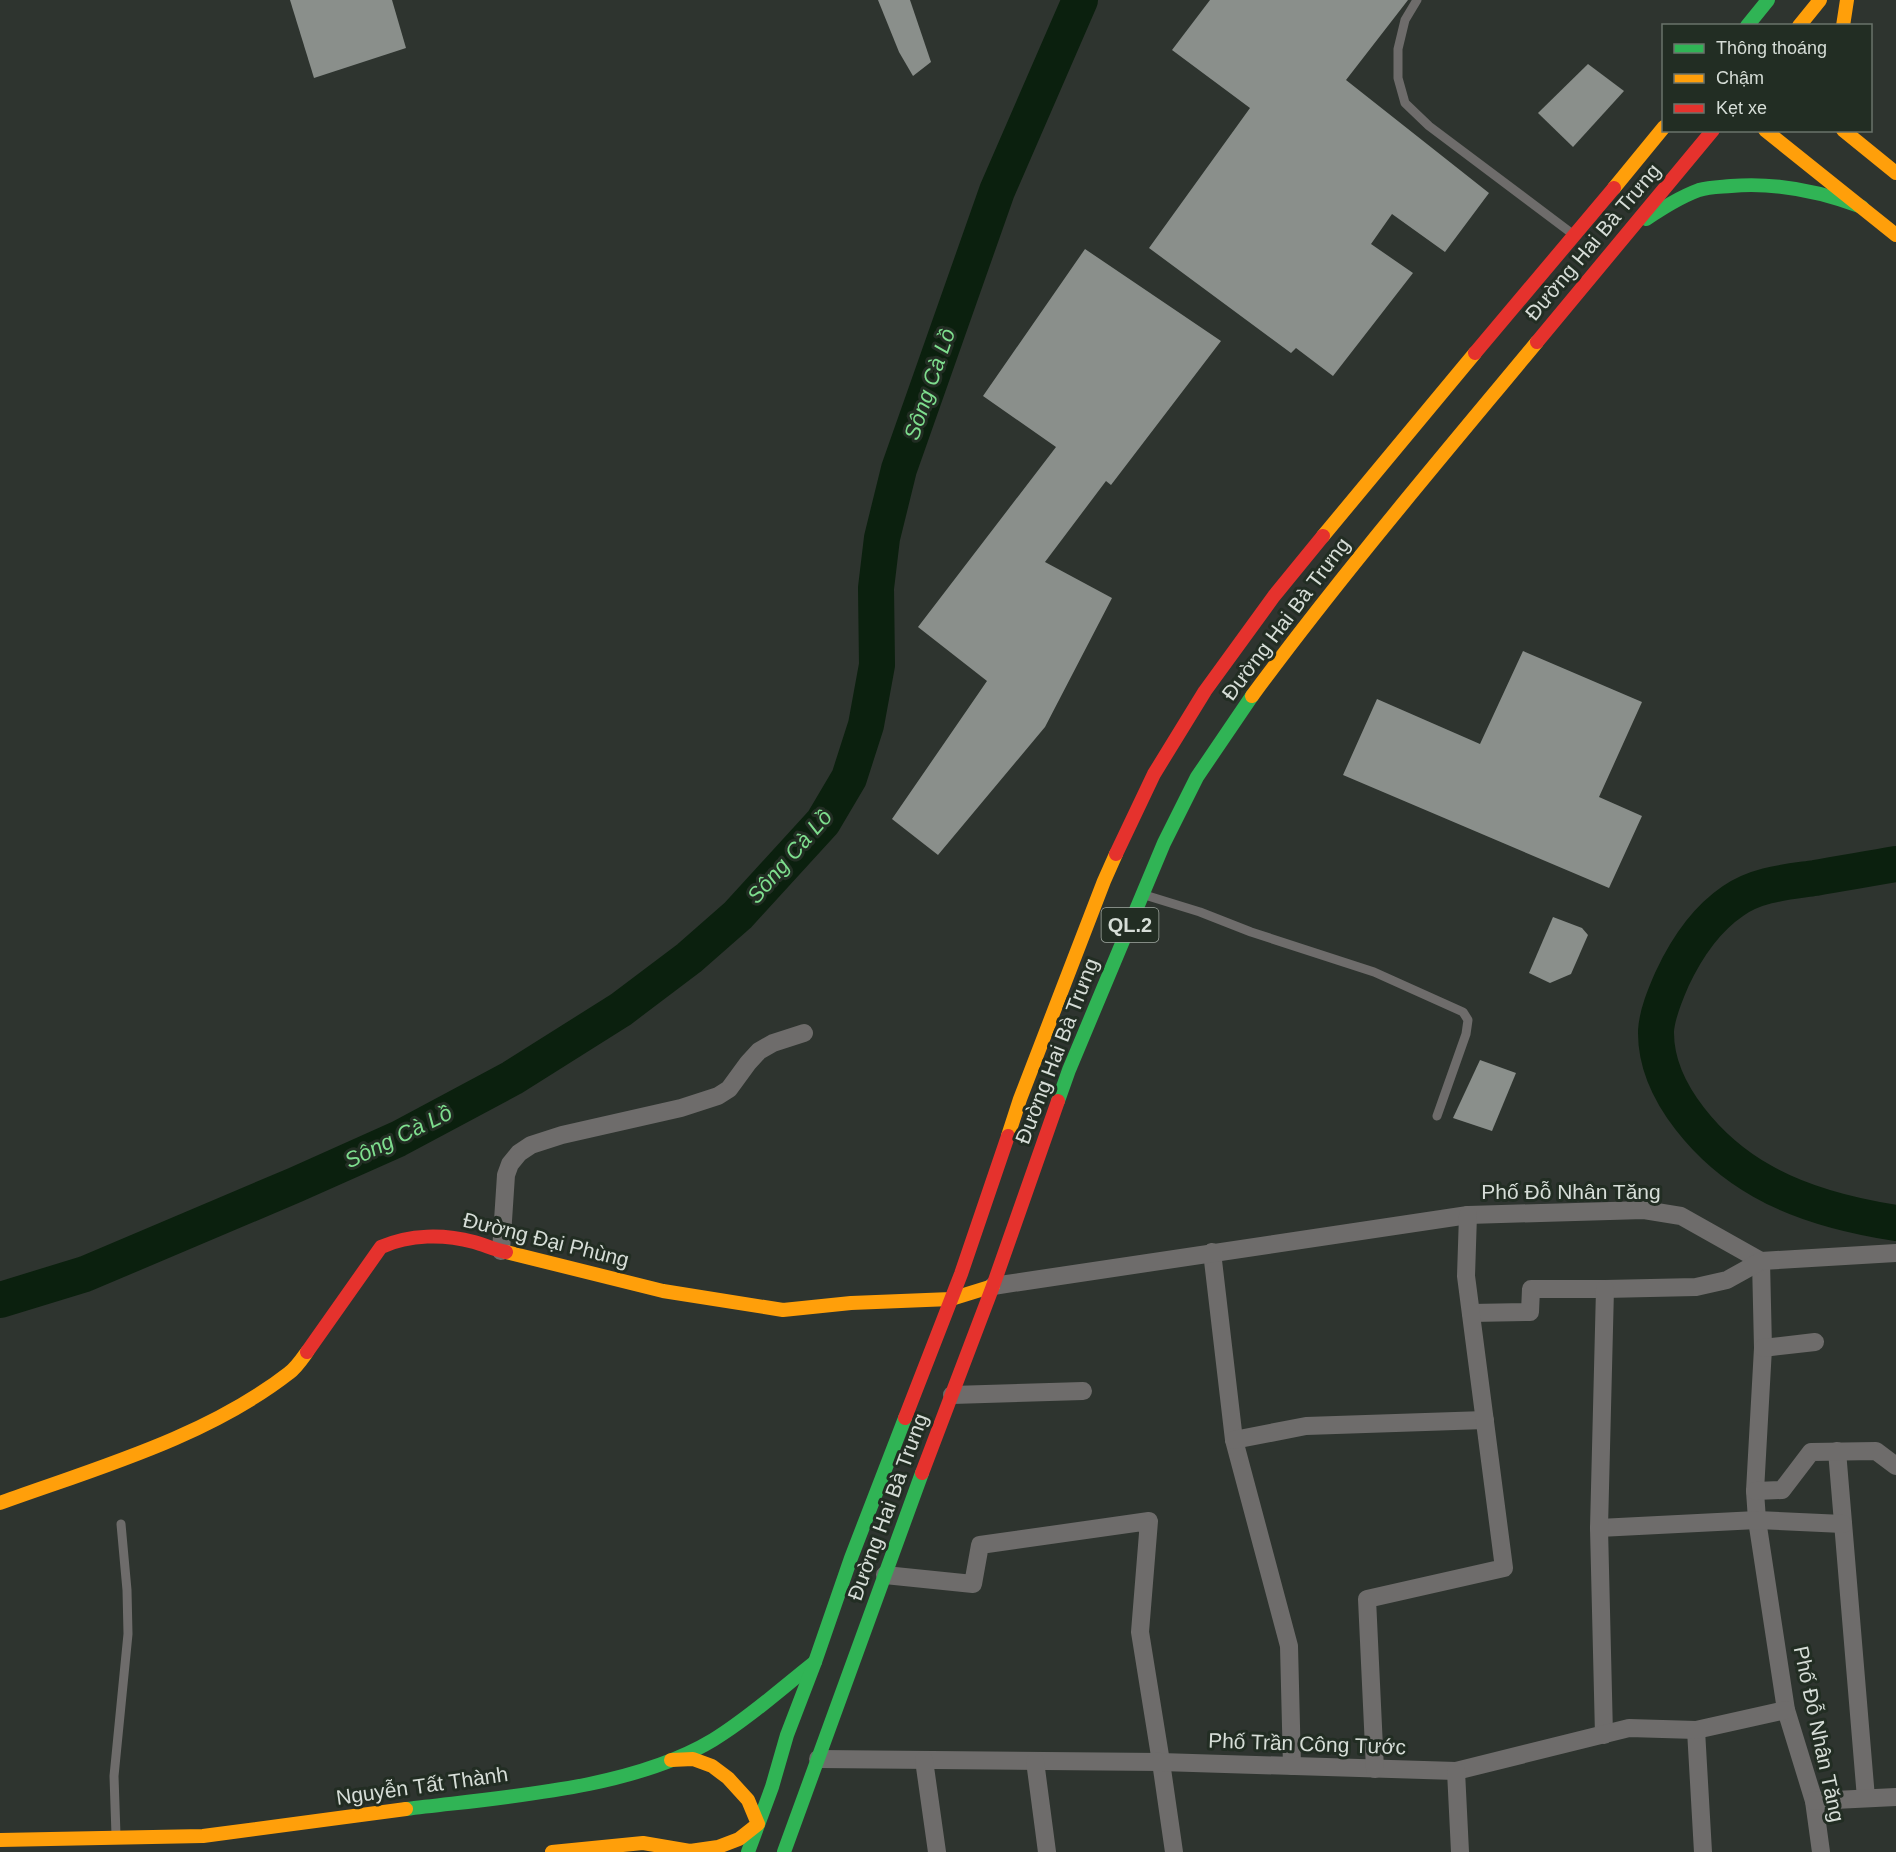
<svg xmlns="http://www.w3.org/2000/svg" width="1896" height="1852" font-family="Arial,sans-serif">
<rect width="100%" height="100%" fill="#2e342f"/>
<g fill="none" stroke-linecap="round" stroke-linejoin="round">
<g stroke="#0b200e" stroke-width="36">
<path d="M1896,864C1869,869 1842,873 1815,878C1787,882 1757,884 1733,901C1705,920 1686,949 1672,979C1665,995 1657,1014 1656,1031C1655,1093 1712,1153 1762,1181C1802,1204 1851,1216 1896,1223"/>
<polyline points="0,1300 85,1274 295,1185 398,1139 512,1078 620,1010 689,958 738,915 823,822 849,778 866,725 877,665 876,588 882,538 899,469 997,191 1080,0"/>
</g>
</g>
<g fill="#8a8f8b">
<polygon points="290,0 392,0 406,48 314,78"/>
<polygon points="878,0 910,0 931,62 913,76 899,52"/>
<polygon points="1210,0 1408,0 1346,80 1489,193 1445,252 1392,214 1371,244 1413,273 1333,376 1296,348 1291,353 1149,248 1250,108 1172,50"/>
<polygon points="1588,64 1624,91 1573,147 1538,113"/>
<polygon points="1085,249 1221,341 1111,485 1106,481 1045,562 1112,598 1045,727 938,855 892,819 987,681 918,627 1056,447 983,396"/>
<polygon points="1523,651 1642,702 1599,797 1642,816 1609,888 1343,775 1377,699 1480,744"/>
<polygon points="1553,917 1582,928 1588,935 1571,974 1550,983 1529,973"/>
<polygon points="1480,1060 1516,1073 1492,1131 1453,1118"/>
</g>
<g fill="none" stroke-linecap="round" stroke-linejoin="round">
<g stroke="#6e6c6b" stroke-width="9">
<polyline points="1417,0 1405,20 1398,49 1398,78 1405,103 1429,126 1570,232"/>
<polyline points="1148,896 1200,912 1251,932 1374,972 1463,1012 1468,1020 1466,1034 1437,1116"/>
<polyline points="116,1835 114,1776 128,1634 127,1590 121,1524"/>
</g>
<g stroke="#6e6c6b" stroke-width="18">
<polyline points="501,1251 506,1175 510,1164 519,1153 531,1145 562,1135 681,1108 718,1096 729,1089 748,1063 759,1051 773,1043 804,1033"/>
<polyline points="1212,1252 1234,1440 1289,1646 1292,1766"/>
<polyline points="993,1286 1468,1215 1644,1210 1681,1216 1761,1261 1763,1348 1755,1491 1757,1520 1786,1710 1814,1801 1821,1852"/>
<polyline points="1471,1313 1530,1312 1531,1289 1605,1289 1696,1287 1727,1280 1761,1261 1896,1253"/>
<polyline points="1763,1348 1815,1342"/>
<polyline points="952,1395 1083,1391"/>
<polyline points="1234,1440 1306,1426 1485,1420"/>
<polyline points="1837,1451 1866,1798"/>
<polyline points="1755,1491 1782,1490 1811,1452 1876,1451 1896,1466"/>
<polyline points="1599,1528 1757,1520 1843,1524"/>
<polyline points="885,1575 973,1584 980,1545 1149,1521 1140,1632 1161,1762 1174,1852"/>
<polyline points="1696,1730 1703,1852"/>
<polyline points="1604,1735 1599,1528 1605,1289"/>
<polyline points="818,1759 1161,1762 1456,1771 1629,1728 1696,1730 1786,1710"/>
<polyline points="924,1760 937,1852"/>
<polyline points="1035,1761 1047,1852"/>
<polyline points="1375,1769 1367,1599 1504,1568 1466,1276 1468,1215"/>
<polyline points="1456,1771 1460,1852"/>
<polyline points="1814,1801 1896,1797"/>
</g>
<g stroke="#30b455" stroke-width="14">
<polyline points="1747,26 1768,0"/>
<path d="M1646,219C1663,208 1680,197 1699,190C1709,187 1720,187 1731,186C1777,182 1819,191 1862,207"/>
<polyline points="1058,1101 1069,1070 1164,843 1197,777 1252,696"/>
<path d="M406,1809C501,1797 630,1790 713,1740C749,1718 782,1688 815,1662"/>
<polyline points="748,1852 772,1787 787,1735 815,1662 851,1558 905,1418"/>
<polyline points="784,1852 922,1473"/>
</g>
<g stroke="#ff9f0a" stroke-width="14">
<polyline points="1799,26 1820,0"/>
<polyline points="1843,26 1847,0"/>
<polyline points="1765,130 1896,235"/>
<polyline points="1843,130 1896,173"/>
<polyline points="1614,188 1664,127"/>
<polyline points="1323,536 1475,353"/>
<path d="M1252,696C1342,574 1440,459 1537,342"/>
<polyline points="1008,1136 1020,1099 1104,881 1116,854"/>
<polyline points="506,1252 663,1291 783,1310 851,1303 951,1299 993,1286"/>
<path d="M0,1503C97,1468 207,1437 289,1373C296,1368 302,1359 307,1352"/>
<polyline points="0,1840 203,1836 406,1809"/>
<polyline points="552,1852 643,1843 690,1851 718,1847 739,1839 758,1824 748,1800 728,1778 712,1766 693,1759 671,1760"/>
</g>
<g stroke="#e5322d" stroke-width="14">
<polyline points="1537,342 1713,130"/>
<polyline points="1475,353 1614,188"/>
<polyline points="1116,854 1154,774 1205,691 1274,596 1323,536"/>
<path d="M307,1352L381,1247C410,1234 444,1234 474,1242C485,1245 495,1250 506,1252"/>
<polyline points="905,1418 961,1274 1008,1136"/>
<polyline points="922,1473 993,1286 1058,1101"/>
</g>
</g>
<g text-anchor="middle" stroke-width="6" stroke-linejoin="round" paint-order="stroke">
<rect fill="#222d23" stroke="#a0a8a1" stroke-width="1.5" x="1101.5" y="908" width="57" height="34" rx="4.5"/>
<g font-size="20" font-weight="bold" fill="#d6ddd7">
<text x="1130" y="932">QL.2</text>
</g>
<g font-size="21" fill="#d6ddd7" stroke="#222d23">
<text transform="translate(1593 242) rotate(-50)" y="7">Đường Hai Bà Trưng</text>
<text transform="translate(1286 619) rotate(-53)" y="7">Đường Hai Bà Trưng</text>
<text transform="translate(1057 1051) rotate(-69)" y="7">Đường Hai Bà Trưng</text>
<text x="1571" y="1199">Phố Đỗ Nhân Tăng</text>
<text transform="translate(546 1240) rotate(14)" y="7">Đường Đại Phùng</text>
<text transform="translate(888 1507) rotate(-70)" y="7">Đường Hai Bà Trưng</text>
<text transform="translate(1819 1734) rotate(78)" y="7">Phố Đỗ Nhân Tăng</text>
<text transform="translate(1307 1744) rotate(2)" y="7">Phố Trần Công Tước</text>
<text transform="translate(422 1786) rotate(-8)" y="7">Nguyễn Tất Thành</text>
</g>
<g font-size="22" font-style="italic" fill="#7ede8e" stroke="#222d23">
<text transform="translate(929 384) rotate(-71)" y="8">Sông Cà Lồ</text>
<text transform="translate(789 856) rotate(-49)" y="8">Sông Cà Lồ</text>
<text transform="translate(398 1136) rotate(-26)" y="8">Sông Cà Lồ</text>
</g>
</g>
<rect x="1662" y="24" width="210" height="108" fill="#222d23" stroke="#6a736b" stroke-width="1.5"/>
<rect x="1674" y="44" width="30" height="9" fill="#30b455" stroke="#6a736b" stroke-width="1.5"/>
<text x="1716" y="54" font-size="18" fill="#d6ddd7">Thông thoáng</text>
<rect x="1674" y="74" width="30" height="9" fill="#ff9f0a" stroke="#6a736b" stroke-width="1.5"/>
<text x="1716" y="84" font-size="18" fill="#d6ddd7">Chậm</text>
<rect x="1674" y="104" width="30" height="9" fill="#e5322d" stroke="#6a736b" stroke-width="1.5"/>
<text x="1716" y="114" font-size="18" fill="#d6ddd7">Kẹt xe</text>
</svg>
